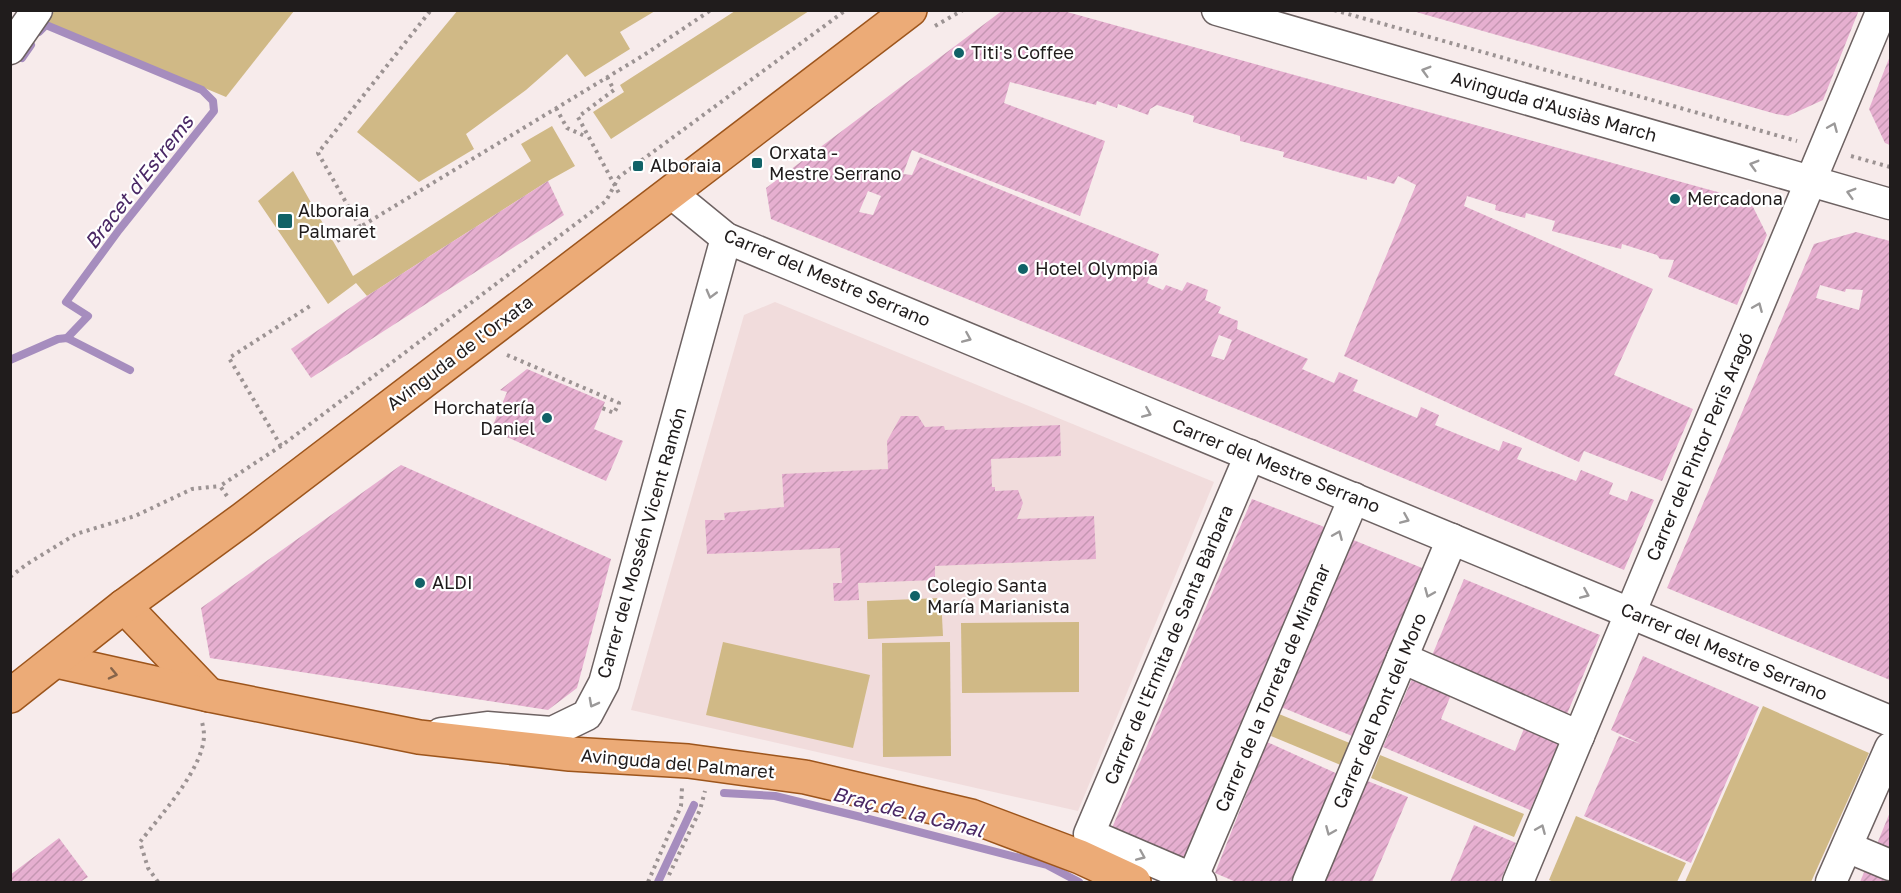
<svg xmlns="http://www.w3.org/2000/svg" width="1901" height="893" font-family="'Golos Text',sans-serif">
<defs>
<pattern id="building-hatch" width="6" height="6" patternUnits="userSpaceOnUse" patternTransform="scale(1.5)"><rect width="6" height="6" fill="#e6afd0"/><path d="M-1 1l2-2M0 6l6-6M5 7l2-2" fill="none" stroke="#c596b2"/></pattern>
</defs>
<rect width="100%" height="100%" fill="#f7ebeb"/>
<polygon fill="#f1dcdc" points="775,302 1214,482 1078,811 631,710 744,315"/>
<g fill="#d0b986">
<polygon points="55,10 294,10 294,11 226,97 47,22"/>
<polygon points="458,10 655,10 655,11 620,32 630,49 585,77 567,54 526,90 466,134 474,149 419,182 357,132"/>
<polygon points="735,11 809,11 611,139 593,112 624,92 620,85"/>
<polygon points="552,126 575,166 548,181 367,296 356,283 328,304 258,201 293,171 353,276 531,161 521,144"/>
<polygon points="941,598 943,636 868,639 867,601"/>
<polygon points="1079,622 1079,692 962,693 961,623"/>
<polygon points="723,642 870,675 853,748 706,715"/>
<polygon points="950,642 951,756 883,757 882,643"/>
<polygon points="1763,706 1869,753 1811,882 1685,882"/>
<polygon points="1279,714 1352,744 1343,766 1271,736"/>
<polygon points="1380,755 1524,814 1514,837 1371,778"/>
<polygon points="1576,816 1686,863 1677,882 1554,882 1549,880"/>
</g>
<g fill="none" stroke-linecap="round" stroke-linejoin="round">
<g stroke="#a68dbe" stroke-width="8">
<polyline points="39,32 46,25 202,90 213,101 214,111 119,230 66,302 88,316 67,338"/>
<polyline points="22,58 31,45"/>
<polyline points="10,360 58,339 67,338 130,370"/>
<polyline points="724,793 775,796 861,817 1047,865 1079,882"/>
<polyline points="658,882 694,805"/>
</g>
</g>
<g fill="url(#building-hatch)" fill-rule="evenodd">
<path d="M1003,10H1060L1750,201L1767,235L1737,305L1668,277L1674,260L1660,259L1657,255L1622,244L1621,249L1552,231L1555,221L1526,213L1525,218L1495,210L1496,205L1467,196L1464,206L1653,289L1614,375L1693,409L1662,481L1584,451L1579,462L1344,356L1416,185L1398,176L1394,184L1367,176V180L1283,157L1284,152L1240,141V136L1193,122L1194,116L1157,105L1150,109L1148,115L1118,104L1117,108L1097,101L1096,105L1010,82L1004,103L1105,141L1080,216L912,150L903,174L912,175L920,157L1159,254L1147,283L1163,290L1166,285L1182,291L1187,282L1208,290L1205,300L1221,307L1218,313L1238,321L1237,329L1308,359L1302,369L1334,383L1339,372L1358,380L1353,391L1417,418L1421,407L1439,415L1435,425L1499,451L1503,441L1522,448L1517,459L1550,472L1551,471L1576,481L1581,470L1613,483L1609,494L1627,501L1631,491L1654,500L1624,570L1278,426L771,219L766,188ZM868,191L881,196L873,215L859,212ZM1219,335L1232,340L1224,360L1211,356Z"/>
<polygon points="1409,10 1859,10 1823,100 1788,116 1776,114"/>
<polygon points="1890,56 1890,145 1885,143 1869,109"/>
<polygon points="548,181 564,215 311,378 291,349 367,296"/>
<path d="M1856,232L1890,241V680L1667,588L1814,244ZM1820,285L1845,292L1846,289L1863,290L1859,310L1816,298Z"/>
<polygon points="527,369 605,402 594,429 623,441 606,481 491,430 507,392 500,390"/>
<polygon points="901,416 918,416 925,427 944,426 945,430 1060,425 1061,456 991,459 992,487 995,487 995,491 1018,490 1023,503 1017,519 1094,516 1096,559 935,566 935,580 858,583 859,600 834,601 833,583 842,583 840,548 707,554 705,520 725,520 724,513 784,507 782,474 888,469 887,441"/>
<polygon points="401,465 611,559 577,688 548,710 210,658 201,608"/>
<polygon points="1252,499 1327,528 1190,862 1112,828"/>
<polygon points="1351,539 1427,570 1357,738 1281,707"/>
<polygon points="1464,579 1600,635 1567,714 1431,658"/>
<polygon points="1643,656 1759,707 1691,863 1584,816 1619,736 1641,744 1611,730"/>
<polygon points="1414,674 1453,690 1441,719 1515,751 1525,726 1560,740 1530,810 1383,747"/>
<polygon points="1267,742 1340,775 1293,882 1236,882 1215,873"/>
<polygon points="1365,780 1408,797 1372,882 1322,882"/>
<polygon points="1890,812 1890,849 1877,844"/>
<polygon points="1474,825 1516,843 1500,882 1450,882"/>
<polygon points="59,838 88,877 80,882 10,882 10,875"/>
<polygon points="1867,865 1890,875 1890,882 1860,882"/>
</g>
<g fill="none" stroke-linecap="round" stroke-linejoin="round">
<g stroke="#6d6262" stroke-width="33">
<g id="minor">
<polyline points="1217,10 1890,204"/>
<polyline points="10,49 37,10"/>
<polyline points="671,193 726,238 1890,721"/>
<polyline points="1402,658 1579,736"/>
<polyline points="441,733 487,727 552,732 587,715 604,683 726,238"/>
<polyline points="1847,847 1890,865"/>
<polyline points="1192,879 1354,498"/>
<polyline points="1201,882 1089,834 1250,455"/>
<polyline points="1308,882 1452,539"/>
<polyline points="1518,882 1882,10"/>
<polyline points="1831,882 1890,748"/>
</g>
</g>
<g stroke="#9d551c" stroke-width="36">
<g id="major">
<polyline points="124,606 209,695"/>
<polyline points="56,661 209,695 419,737 570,754 688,761 805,777 971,816 1080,857 1134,882"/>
<polyline points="10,696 124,606 243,519 910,10"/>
</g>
</g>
<g stroke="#9c9393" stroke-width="4" stroke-dasharray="3 4.5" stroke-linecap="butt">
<polyline points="1334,10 1797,141"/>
<polyline points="935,26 963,10"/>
<polyline points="607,77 614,90 578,117 620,195"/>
<polyline points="556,108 567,128 587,137"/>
<polyline points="1851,156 1890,167"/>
<polyline points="360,227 318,153 431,10"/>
<polyline points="337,241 644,55 711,10"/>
<polyline points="507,355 619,403 614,413 602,408"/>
<polyline points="281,446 229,358 310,306"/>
<polyline points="227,496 220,486 281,446 606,201 619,177 846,10"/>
<polyline points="10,577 27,564 76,534 135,516 192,489 220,486"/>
<polyline points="669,875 700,810 705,791"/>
<path d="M158,882L148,868L140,842C160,816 204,768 204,735C204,731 203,726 202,722"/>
<polyline points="648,882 681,806 682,788"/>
</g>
<use href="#minor" stroke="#fff" stroke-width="30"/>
<use href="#major" stroke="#ecab77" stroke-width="33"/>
</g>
<defs><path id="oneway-chevron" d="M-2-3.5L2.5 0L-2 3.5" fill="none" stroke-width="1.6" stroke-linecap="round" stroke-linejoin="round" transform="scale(1.5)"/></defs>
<g stroke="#9b9999">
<use href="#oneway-chevron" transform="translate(1426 71) rotate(-164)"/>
<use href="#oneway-chevron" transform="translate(1833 127) rotate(-67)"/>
<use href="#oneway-chevron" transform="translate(1754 165) rotate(-164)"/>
<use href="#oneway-chevron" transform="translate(1851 193) rotate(-164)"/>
<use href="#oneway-chevron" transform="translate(711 294) rotate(105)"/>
<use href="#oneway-chevron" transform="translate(1758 307) rotate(-67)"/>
<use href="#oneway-chevron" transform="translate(967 338) rotate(23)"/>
<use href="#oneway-chevron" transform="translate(1147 413) rotate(23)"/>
<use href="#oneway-chevron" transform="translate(1405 519) rotate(23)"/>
<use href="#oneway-chevron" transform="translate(1338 535) rotate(-67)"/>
<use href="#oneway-chevron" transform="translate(1429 593) rotate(113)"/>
<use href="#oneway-chevron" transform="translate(1585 594) rotate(23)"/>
<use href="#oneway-chevron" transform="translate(593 703) rotate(118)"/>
<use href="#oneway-chevron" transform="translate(1541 829) rotate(-67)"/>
<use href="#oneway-chevron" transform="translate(1330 831) rotate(113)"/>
<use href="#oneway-chevron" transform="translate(1141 856) rotate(23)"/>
</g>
<use stroke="#86644a" href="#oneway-chevron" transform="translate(113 674) rotate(13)"/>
<g fill="#116267" stroke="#fff" stroke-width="2">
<circle cx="959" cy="53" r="6"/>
<rect x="751" y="157" width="12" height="12" rx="3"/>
<rect x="632" y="160" width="12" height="12" rx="3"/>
<circle cx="1675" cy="199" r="6"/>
<rect x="277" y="213" width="16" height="16" rx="3"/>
<circle cx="1023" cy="269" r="6"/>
<circle cx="547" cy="418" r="6"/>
<circle cx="420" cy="583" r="6"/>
<circle cx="915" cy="596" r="6"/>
</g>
<g text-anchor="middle" stroke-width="4.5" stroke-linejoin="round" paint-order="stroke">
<g font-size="18" fill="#201c1c" stroke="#fff" text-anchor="start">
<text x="971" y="59">Titi's Coffee</text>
<text x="769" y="159">Orxata -<tspan x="769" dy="21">Mestre Serrano</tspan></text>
<text x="650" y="172">Alboraia</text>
<text x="1687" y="205">Mercadona</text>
<text x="298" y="217">Alboraia<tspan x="298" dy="21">Palmaret</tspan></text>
<text x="1035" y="275">Hotel Olympia</text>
<text x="535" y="414" text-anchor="end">Horchatería<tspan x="535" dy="21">Daniel</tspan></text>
<text x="432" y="589">ALDI</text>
<text x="927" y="592">Colegio Santa<tspan x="927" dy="21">María Marianista</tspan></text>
</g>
<g font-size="18" fill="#201c1c" stroke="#fff">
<text transform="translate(1554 107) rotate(16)" y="6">Avinguda d'Ausiàs March</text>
<text transform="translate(827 278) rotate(23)" y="6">Carrer del Mestre Serrano</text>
<text transform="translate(460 353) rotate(-37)" y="6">Avinguda de l'Orxata</text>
<text transform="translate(1700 447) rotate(-67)" y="6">Carrer del Pintor Peris Aragó</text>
<text transform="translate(1276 466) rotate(22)" y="6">Carrer del Mestre Serrano</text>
<text transform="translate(642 543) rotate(-74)" y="6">Carrer del Mossén Vicent Ramón</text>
<text transform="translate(1169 645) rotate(-67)" y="6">Carrer de l'Ermita de Santa Bàrbara</text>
<text transform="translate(1724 652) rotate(23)" y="6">Carrer del Mestre Serrano</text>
<text transform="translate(1273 688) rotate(-67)" y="6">Carrer de la Torreta de Miramar</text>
<text transform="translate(1380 711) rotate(-67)" y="6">Carrer del Pont del Moro</text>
<text transform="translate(678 764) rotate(5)" y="6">Avinguda del Palmaret</text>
</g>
<g font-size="20" font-style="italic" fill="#4a2865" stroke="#fff">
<text transform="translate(139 182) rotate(-52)" y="7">Bracet d'Estrems</text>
<text transform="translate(908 812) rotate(14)" y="7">Braç de la Canal</text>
</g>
</g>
<rect width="1901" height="893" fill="none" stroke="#201c1c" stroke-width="24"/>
</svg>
